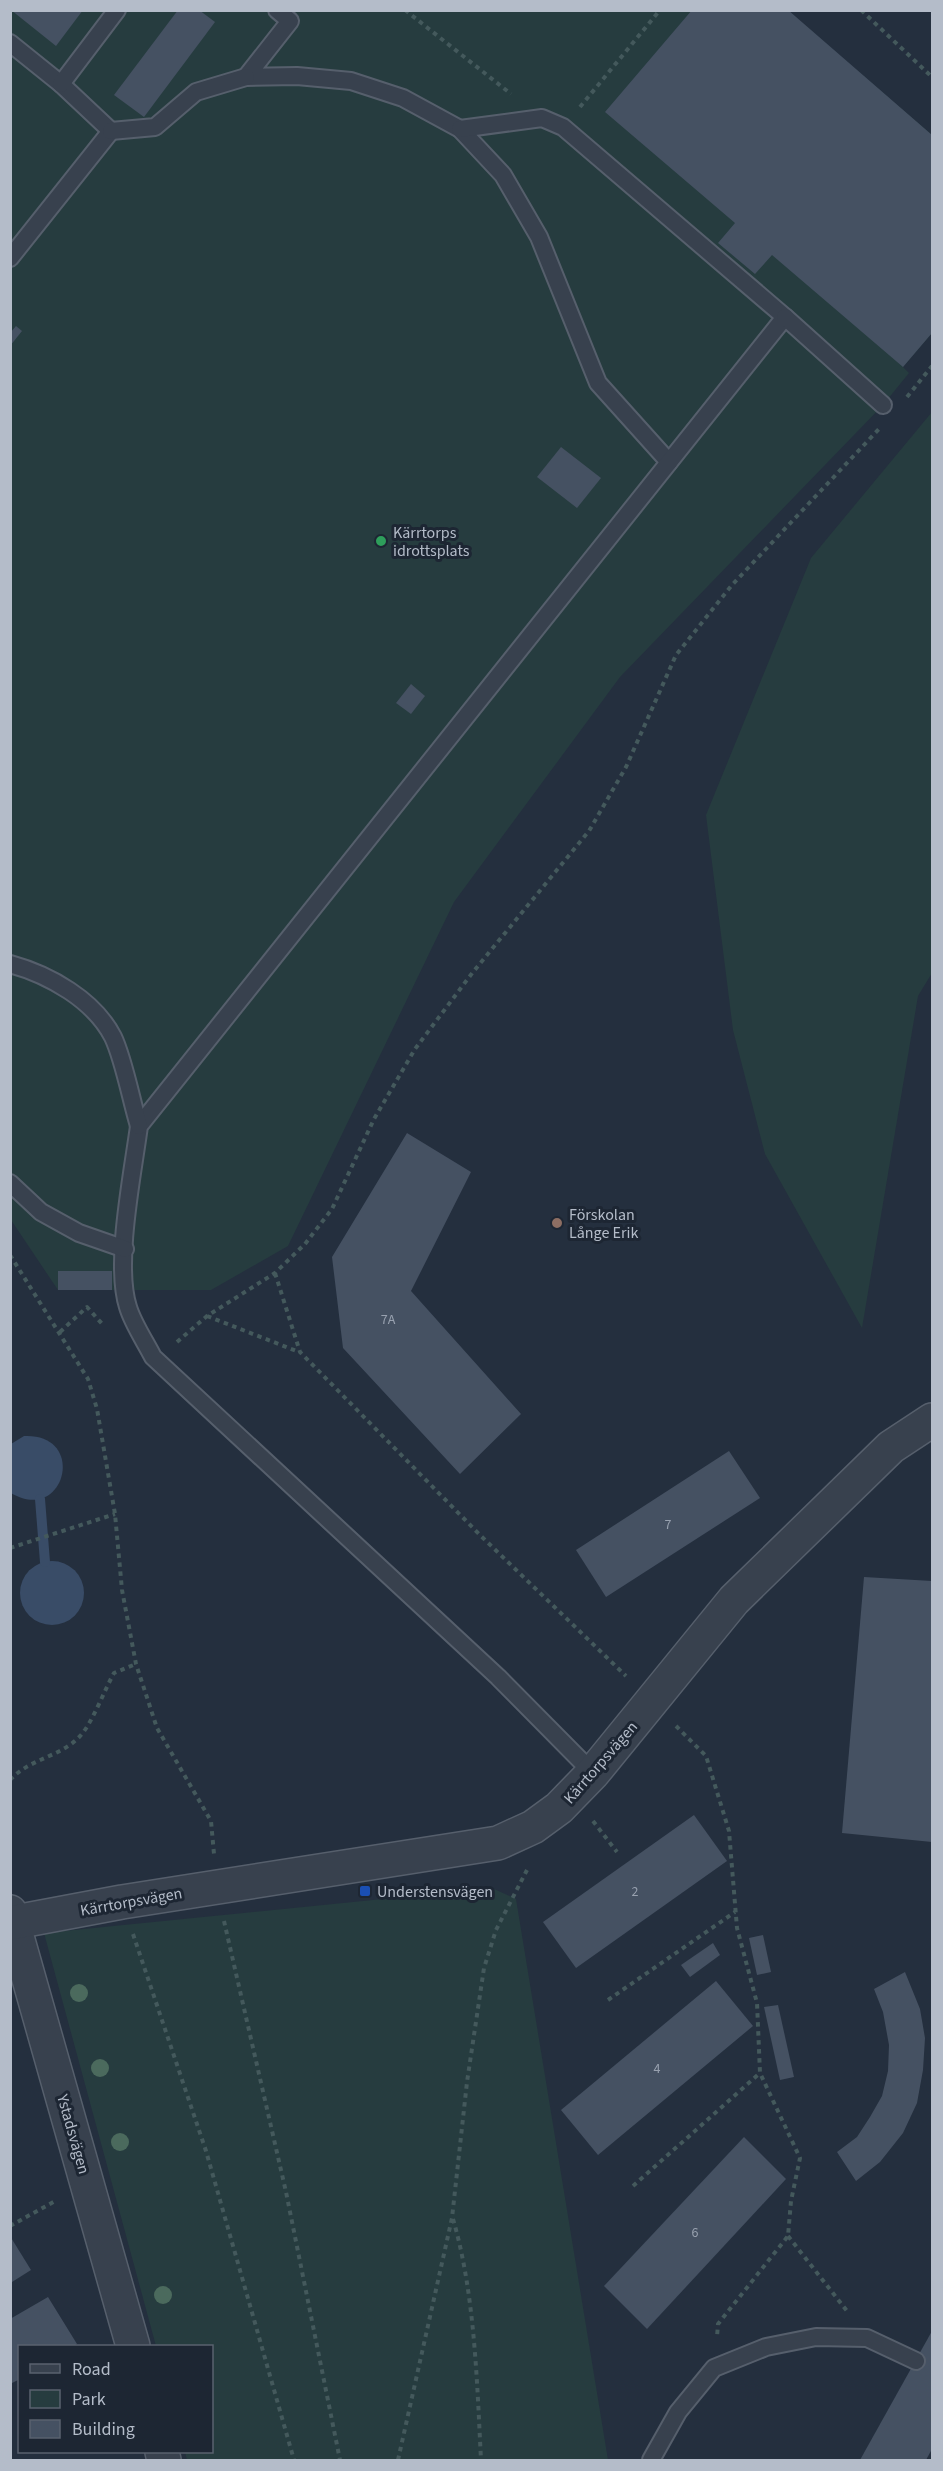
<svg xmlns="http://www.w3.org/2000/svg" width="943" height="2471" font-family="'Source Sans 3',sans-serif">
<rect width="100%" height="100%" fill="#242f3e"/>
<g fill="#263c3f">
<polygon points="11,11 788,11 932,135 932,333 903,367 909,373 883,405 620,677 454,902 288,1246 211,1290 58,1290 11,1220"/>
<polygon points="932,412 932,973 918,996 862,1328 765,1154 733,1030 706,815 811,558"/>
<polygon points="492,1888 516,1899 608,2460 187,2460 185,2452 212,2452 212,2346 156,2346 44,1933"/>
</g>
<g fill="#394c67">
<path d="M24,1436C88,1433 65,1525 11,1493V1444Z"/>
<circle cx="52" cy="1593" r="32"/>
</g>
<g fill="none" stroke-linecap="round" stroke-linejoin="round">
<polyline stroke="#394c67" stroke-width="10" points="40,1499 45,1562"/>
</g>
<g fill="#455162">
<polygon points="11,10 83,10 56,46"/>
<polygon points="178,10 199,10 215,22 144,117 114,95"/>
<polygon points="692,10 788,10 932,135 932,333 903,367 772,255 755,274 718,243 735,223 605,112"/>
<polygon points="16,326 22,331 10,346 10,333"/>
<polygon points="561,447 601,478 577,508 537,477"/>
<polygon points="411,684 425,696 411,714 396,703"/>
<polygon points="407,1133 471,1172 411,1291 521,1414 460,1474 343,1348 332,1257"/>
<rect x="58" y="1271" width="54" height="19"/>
<polygon points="729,1451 760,1498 606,1597 576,1550"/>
<polygon points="864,1577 932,1581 932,1842 842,1833"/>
<polygon points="694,1815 727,1861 576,1968 543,1922"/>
<polygon points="763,1935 771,1972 757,1975 749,1938"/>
<polygon points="713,1943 720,1955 690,1977 681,1965"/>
<polygon points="905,1972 920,2009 925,2038 923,2070 917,2103 903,2133 880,2162 856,2181 837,2152 857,2137 870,2117 882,2096 888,2071 889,2045 883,2012 874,1989"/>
<polygon points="716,1981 753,2026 598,2155 561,2110"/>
<polygon points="778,2005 794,2077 780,2080 764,2007"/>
<polygon points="744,2137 786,2179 647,2329 604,2286"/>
<polygon points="10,2236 31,2270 12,2282 10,2279"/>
<polygon points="48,2297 77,2344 73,2346 20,2346 20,2379 10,2384 10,2319"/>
<polygon points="932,2331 932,2449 926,2460 860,2460"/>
</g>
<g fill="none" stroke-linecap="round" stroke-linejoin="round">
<g stroke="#565f6c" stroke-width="20">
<g id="lane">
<polyline points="277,10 290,21 246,77 297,76 351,81 403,98 460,129 503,175 539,237 598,383 669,462"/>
<polyline points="10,43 61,84 111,131 10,258"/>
<polyline points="61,84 117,10"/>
<path d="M460,129L542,118L563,127L785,317L139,1126C133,1172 114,1264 128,1307C133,1324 145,1341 153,1357L498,1677L593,1773"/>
<polyline points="111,131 155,127 196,92 246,77"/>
<polyline points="785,317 883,405"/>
<path d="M10,964C50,975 94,1000 113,1037C124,1060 131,1100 139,1126"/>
<polyline points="10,1183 41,1212 79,1233 125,1249"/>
<polyline points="651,2460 678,2412 714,2368 766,2347 816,2337 867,2338 916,2361"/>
</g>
</g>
<g stroke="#565f6c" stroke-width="36">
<g id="street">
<polyline points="10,1912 133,2346"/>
<polyline points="10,1923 122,1902 498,1843 533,1827 559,1808 593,1773 734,1600 891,1447 932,1420"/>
<polyline points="162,2452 164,2460"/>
</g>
</g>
<g stroke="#44595c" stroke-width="4" stroke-dasharray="4.5 4.5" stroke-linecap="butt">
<polyline points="405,10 511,94"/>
<polyline points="861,10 932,77"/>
<polyline points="580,107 660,10"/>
<polyline points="907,397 932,366"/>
<polyline points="10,1255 88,1379 97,1409 115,1514 122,1590 136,1664 157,1728 211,1821 214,1854"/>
<polyline points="275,1273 300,1352 481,1536 626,1676"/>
<polyline points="207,1316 299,1352"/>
<polyline points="60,1332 87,1307 104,1326"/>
<polyline points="177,1342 207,1316 275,1273 305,1244 332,1209 374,1119 415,1049 473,972 589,831 626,767 676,655 732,585 879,429"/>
<polyline points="10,1548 115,1514"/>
<polyline points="676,1726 706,1756 729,1831 737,1928 757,2003 760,2073 800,2158 791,2201 788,2236 718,2324 717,2337"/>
<path d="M10,1780C30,1758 62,1757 81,1735C92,1723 105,1689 114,1673L136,1664"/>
<polyline points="593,1821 617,1852"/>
<polyline points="224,1921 286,2192 340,2460"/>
<polyline points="133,1934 206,2151 294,2460"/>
<polyline points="608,2000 735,1912"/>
<polyline points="633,2186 760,2073"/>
<path d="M453,2219C475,2294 477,2383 481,2460"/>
<polyline points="10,2226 57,2200"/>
<polyline points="788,2236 847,2311"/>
<polyline points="398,2460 452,2218 467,2082 484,1968 496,1930 527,1870"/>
</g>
<use href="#lane" stroke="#38414e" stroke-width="16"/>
<use href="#street" stroke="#38414e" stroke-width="33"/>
</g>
<g fill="#4b6a5d">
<circle cx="79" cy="1993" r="9"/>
<circle cx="100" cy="2068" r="9"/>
<circle cx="120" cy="2142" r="9"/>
<circle cx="163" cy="2295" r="9"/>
</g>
<circle fill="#2e9e5b" stroke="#1d2633" stroke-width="2" cx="381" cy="541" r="6"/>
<circle fill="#8d6e63" stroke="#1d2633" stroke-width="2" cx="557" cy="1223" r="6"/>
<rect fill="#1a4fb4" stroke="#1d2633" stroke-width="2" x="359" y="1885" width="12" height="12" rx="3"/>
<g text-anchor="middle" stroke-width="6" stroke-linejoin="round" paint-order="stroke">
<g font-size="14" fill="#98a1af">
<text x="388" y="1324">7A</text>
<text x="668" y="1529">7</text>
<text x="635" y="1896">2</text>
<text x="657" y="2073">4</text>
<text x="695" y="2237">6</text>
</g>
<g font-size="16" fill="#b4bcc9" stroke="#1d2633" text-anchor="start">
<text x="393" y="538">Kärrtorps<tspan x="393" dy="18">idrottsplats</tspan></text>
<text x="569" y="1220">Förskolan<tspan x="569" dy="18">Långe Erik</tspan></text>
<text x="377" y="1897">Understensvägen</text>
</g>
<g font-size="16" fill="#b4bcc9" stroke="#1d2633">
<text transform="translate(600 1762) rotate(-49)" y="6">Kärrtorpsvägen</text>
<text transform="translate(131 1901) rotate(-10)" y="6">Kärrtorpsvägen</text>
<text transform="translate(74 2134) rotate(74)" y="6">Ystadsvägen</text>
</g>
</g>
<rect width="943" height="2471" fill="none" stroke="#b4bcc9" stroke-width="24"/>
<rect x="18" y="2345" width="195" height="108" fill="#1d2633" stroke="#59626f" stroke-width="1.5"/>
<rect x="30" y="2364" width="30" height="9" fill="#38414e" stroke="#59626f" stroke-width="1.5"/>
<text x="72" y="2375" font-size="18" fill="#b4bcc9">Road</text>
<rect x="30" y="2390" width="30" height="18" fill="#263c3f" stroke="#59626f" stroke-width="1.5"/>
<text x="72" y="2405" font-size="18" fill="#b4bcc9">Park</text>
<rect x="30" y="2420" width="30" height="18" fill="#455162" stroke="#59626f" stroke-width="1.5"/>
<text x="72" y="2435" font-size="18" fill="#b4bcc9">Building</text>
</svg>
